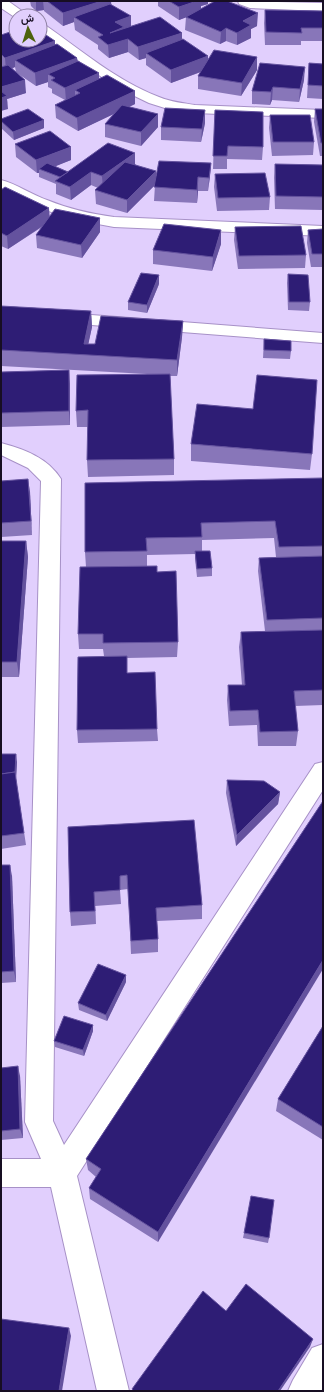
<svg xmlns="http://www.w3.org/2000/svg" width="324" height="1392" font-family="Helvetica,Vazirmatn,sans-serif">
<rect width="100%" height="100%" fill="#e1cffd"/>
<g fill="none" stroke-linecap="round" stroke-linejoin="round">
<g stroke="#a791c7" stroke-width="2">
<g id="street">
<polygon points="1,1 8,1 29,16 16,16 16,18 1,8"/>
<polygon points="238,1 323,3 323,11 250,8 239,4"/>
<path d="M40,24L45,25C81,50 117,81 159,97C171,102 183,103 195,105L323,110V118L195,113L168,109L149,103L116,87L40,34Z"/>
<path d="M1,180C17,184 32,195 47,200C69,209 91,214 114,217L323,226V236L114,227C74,220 37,210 1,191Z"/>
<polygon points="1,308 323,333 323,343 1,318"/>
<path d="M1,443C24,449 48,458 61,479L53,1121L64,1145L315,764L323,762V790L77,1176L129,1391H97L51,1187H1V1159H41L25,1122L41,481L28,468L1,455Z"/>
<polygon points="323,1344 323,1388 321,1391 288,1391 293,1380 312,1348"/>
</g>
</g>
<use href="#street" fill="#fff" fill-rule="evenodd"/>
</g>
<g fill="#8876b9" fill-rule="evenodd">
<polygon points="30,1 111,1 111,5 131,16 131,26 182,33 182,40 208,60 257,57 257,70 241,96 198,89 198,76 201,72 171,83 146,65 146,58 139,60 128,52 109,58 98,49 98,45 75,30 74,22 63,26 44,11 44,10 36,11 31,6"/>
<polygon points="158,1 208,1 208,4 201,6 201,9 257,26 251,29 251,38 237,45 226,41 220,44 185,30 186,17 179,20 158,6"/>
<polygon points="265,10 323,11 323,41 301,41 301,45 265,45 264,23"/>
<path d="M1,35L55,41V45L77,58L78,61L99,79L135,91V104L129,107L158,114V127L141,146L105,137V124L113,114L78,131L56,118L55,105L65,100L52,93V89L48,87V82L36,86L17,73L26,93L7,99L8,109L2,67L1,66ZM15,67L16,72L12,69Z"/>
<polygon points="309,63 323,64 323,99 307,98"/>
<polygon points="304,80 299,102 272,100 270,105 252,104 252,91"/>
<polygon points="315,109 323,109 323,156 320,156 314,122"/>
<polygon points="215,110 263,147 262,160 227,159 227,169 213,169"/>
<polygon points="270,115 314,142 313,155 272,156 269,128"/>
<polygon points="1,119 44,120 44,128 14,140 1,128"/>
<polygon points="205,123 201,142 161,140 161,127"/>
<polygon points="15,144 71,160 55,166 68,172 135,164 156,179 211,163 210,176 208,191 198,191 197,203 154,201 155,185 127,213 96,204 95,190 98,188 91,185 71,200 56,194 56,184 39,177 39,173 37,173 16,157"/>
<polygon points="275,164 323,165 323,210 275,209 274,178"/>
<polygon points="215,174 270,197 269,210 217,211 214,187"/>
<polygon points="1,190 50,216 100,218 100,232 82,258 37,248 36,235 42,227 8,249 1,246"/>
<polygon points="235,227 306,255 305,268 238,269 234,240"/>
<polygon points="323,229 323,267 311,267 307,243 308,230"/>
<polygon points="221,244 212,271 153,264 153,250"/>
<polygon points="288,274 310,302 309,311 288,310 287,283"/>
<polygon points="159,284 147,313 128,310 128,302"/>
<polygon points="1,306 91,311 92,327 88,344 95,344 183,321 182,337 177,376 170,376 174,459 174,475 88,477 87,460 88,427 77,427 76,411 147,374 1,366"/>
<polygon points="264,339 291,351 290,359 263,358"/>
<polygon points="1,372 70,384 70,425 1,427"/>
<polygon points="191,444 312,454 310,470 191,461"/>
<polygon points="323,478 323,705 295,706 298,731 296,746 258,746 257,725 229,726 227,700 228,685 242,685 239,647 241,632 265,631 258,571 259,558 276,557 274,538 202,540 202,551 212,568 212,576 197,577 195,559 195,554 147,555 147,566 157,572 178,642 177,657 127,658 127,673 157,729 158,741 78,743 77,730 104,656 103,649 79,649 78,634 86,567 85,552"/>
<polygon points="1,481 30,492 32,535 1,537"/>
<polygon points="1,541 26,541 28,557 19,677 1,677"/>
<polygon points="1,754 17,762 16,779 26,845 1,849"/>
<polygon points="227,780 280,792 278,804 236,846 226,793"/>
<polygon points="323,801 158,1242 90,1199 89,1188 96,1177 88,1170 86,1159"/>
<polygon points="68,827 202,905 202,919 157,921 158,939 158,952 131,954 128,889 120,890 121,904 95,906 96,924 71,926 70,912"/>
<polygon points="1,865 12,876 16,982 1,983"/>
<polygon points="126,982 107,1021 79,1010 78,1003"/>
<polygon points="93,1025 93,1031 84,1056 55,1047 54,1041"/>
<polygon points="323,1026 323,1140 276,1111 278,1099"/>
<polygon points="1,1068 20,1076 23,1138 1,1140"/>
<polygon points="244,1233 269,1238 268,1243 243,1238"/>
</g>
<g fill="#64529e">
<polygon points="36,1 43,1 44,10 36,11"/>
<polygon points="102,1 111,1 112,11 74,17 74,22 63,26 63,13"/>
<polygon points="196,1 208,1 208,4 201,6 201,12 179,20 179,7"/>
<polygon points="258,13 257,26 251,29 251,38 237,45 237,33 243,21"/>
<polygon points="131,16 131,29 128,39 128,52 109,58 108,45 115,22"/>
<polygon points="226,28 226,41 220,44 221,32"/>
<polygon points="182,33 182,46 146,53 146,58 139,60 138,47"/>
<polygon points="55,41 55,54 15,60 15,67 6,70 5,58"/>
<polygon points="208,56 208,69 171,83 171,70"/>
<polygon points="257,57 257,70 241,96 242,83"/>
<polygon points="77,58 78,71 48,74 48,82 36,86 35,73"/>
<polygon points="305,67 304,80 299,102 300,89"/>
<polygon points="99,73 99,86 80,93 75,90 75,96 66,101 65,88"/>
<polygon points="25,80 26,93 7,99 8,109 1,111 1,87"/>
<polygon points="273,87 272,100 270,105 271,92"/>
<polygon points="135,91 135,104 78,131 77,118"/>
<polygon points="205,110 205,123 201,142 202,129"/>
<polygon points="158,114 158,127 141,146 141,132"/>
<polygon points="44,120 44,128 14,140 13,132"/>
<polygon points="71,147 71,160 44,171 39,169 39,173 37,173 36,160"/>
<polygon points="135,153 135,166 103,190 102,176"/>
<polygon points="211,163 210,176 208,191 209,178"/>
<polygon points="156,171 156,184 127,213 127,200"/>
<polygon points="91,172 91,185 71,200 70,187"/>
<polygon points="198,177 198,191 197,203 197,190"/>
<polygon points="49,208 50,221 8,249 7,236"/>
<polygon points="100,218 100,232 82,258 81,245"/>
<polygon points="221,230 221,244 212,271 213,257"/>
<polygon points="159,275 159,284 147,313 147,305"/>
<polygon points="91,311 92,327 86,355 84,344"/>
<polygon points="183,321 182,337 177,376 177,360"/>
<polygon points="69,370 70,384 70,425 69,411"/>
<polygon points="28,479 30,492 32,535"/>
<polygon points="26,541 28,557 19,677 17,662"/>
<polygon points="16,754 17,762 16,779 26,845 16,779 15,777"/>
<polygon points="280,792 278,804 236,846 237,835"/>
<polygon points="10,865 12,876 16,982 14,971"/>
<polygon points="94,892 95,906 96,924 95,911"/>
<polygon points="323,960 323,969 158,1242 158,1232"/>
<polygon points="126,975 126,982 107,1021 106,1015"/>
<polygon points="93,1025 93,1031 84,1056 83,1050"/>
<polygon points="18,1066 20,1076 23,1138 20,1129"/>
<polygon points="69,1328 71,1336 62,1391 59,1391"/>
<polygon points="313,1339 310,1347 280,1391 278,1391"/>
</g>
<g fill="#2e1d75" stroke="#64529e">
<polygon points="47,1 102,1 63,13"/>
<polygon points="169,1 197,1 179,7"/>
<polygon points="215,1 227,1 258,13 243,21 251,25 237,33 226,28 221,32 186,17"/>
<polygon points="110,4 131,16 115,22 124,27 110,33 160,17 182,33 138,47 128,39 108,45 98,37 103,35 74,17"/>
<polygon points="265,10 323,11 323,28 301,28 302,33 266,32"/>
<polygon points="16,30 16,40 40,40 40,31 55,41 5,58 1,54 1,35"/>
<polygon points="183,39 208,56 171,70 146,53"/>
<polygon points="57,44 77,58 35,73 15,60"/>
<polygon points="214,50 257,57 242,83 198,76"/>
<polygon points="78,61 99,73 65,88 51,80 55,78 48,74"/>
<polygon points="260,63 305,67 300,89 273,87 271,92 252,91"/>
<polygon points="309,63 323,64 323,86 308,85"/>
<polygon points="8,65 25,80 1,87 1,67"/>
<polygon points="107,75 135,91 77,118 55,105 80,93 75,90"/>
<polygon points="1,91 7,96 1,98"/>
<polygon points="122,105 158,114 141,132 105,124"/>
<polygon points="165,108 205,110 202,129 161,127"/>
<polygon points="28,109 44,120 13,132 1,121 1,119"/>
<polygon points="315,109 323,109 323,143 321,143"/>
<polygon points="215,110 263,112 263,147 228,146 227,156 213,156"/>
<polygon points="270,115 310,115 314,142 273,142"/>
<polygon points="50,131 71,147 36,160 15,144"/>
<polygon points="108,143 135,153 102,176 91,172 70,187 55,181"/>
<polygon points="159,161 211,163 209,178 198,177 197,190 154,187"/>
<polygon points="125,162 156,171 127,200 95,190"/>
<polygon points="47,163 68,172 60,177 39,169"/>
<polygon points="275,164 323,165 323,197 276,196"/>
<polygon points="265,173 270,197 218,198 215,174"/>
<polygon points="5,187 49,208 7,236 1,233 1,190"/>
<polygon points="55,209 100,218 81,245 36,235"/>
<polygon points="164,224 221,230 213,257 153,250"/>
<polygon points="301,226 306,255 239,256 235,227"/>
<polygon points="323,229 323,254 312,254 308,230"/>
<polygon points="141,273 159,275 147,305 128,302"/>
<polygon points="288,274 308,275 310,302 289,302"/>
<polygon points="1,306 91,311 84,344 95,344 101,316 183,321 177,360 1,350"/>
<polygon points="264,339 291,341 291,351 264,350"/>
<polygon points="69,370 69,411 1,413 1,372"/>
<polygon points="170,374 174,459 87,460 88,410 76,411 77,375"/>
<polygon points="257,375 317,380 312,454 191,444 197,404 253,409"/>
<polygon points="323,478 323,546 279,547 275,521 201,523 202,537 146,538 147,551 85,552 85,483"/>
<polygon points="28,479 31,521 1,523 1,481"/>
<polygon points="1,541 26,541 17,662 1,662"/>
<polygon points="195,551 210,551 212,568 197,569"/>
<polygon points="323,556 323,618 267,620 259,558"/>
<polygon points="157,566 157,572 176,571 178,642 103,643 103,634 78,634 80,567"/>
<polygon points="323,630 323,690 294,691 298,731 260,732 258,710 230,711 228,685 245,685 241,632"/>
<polygon points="127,656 127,673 155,672 157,729 77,730 78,657"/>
<polygon points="1,754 16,754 15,772 1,774"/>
<polygon points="15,772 24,833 1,836 1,774"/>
<polygon points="227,780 264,781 280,792 237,835"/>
<polygon points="323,801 323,960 158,1232 89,1188 101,1169 86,1159"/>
<polygon points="194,820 202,905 156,908 158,939 131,941 127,875 120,876 120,890 94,892 95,911 70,912 68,827"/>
<polygon points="1,865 10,865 14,971 1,972"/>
<polygon points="98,964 126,975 106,1015 78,1003"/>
<polygon points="64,1016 93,1025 83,1050 54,1041"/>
<polygon points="323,1026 323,1127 278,1099"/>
<polygon points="18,1066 20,1129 1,1131 1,1068"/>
<polygon points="251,1196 274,1200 269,1238 244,1233"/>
<polygon points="246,1284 313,1339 278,1391 134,1391 132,1389 203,1291 226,1311"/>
<polygon points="1,1319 69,1328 59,1391 1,1391"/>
</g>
<rect width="324" height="1392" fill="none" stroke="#170e22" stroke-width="4"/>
<g transform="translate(28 28) rotate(356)"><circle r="19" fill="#e1cffd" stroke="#9082a5"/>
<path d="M0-3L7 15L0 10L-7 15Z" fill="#4d620c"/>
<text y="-6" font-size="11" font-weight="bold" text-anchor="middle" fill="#170e22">ش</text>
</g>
</svg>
